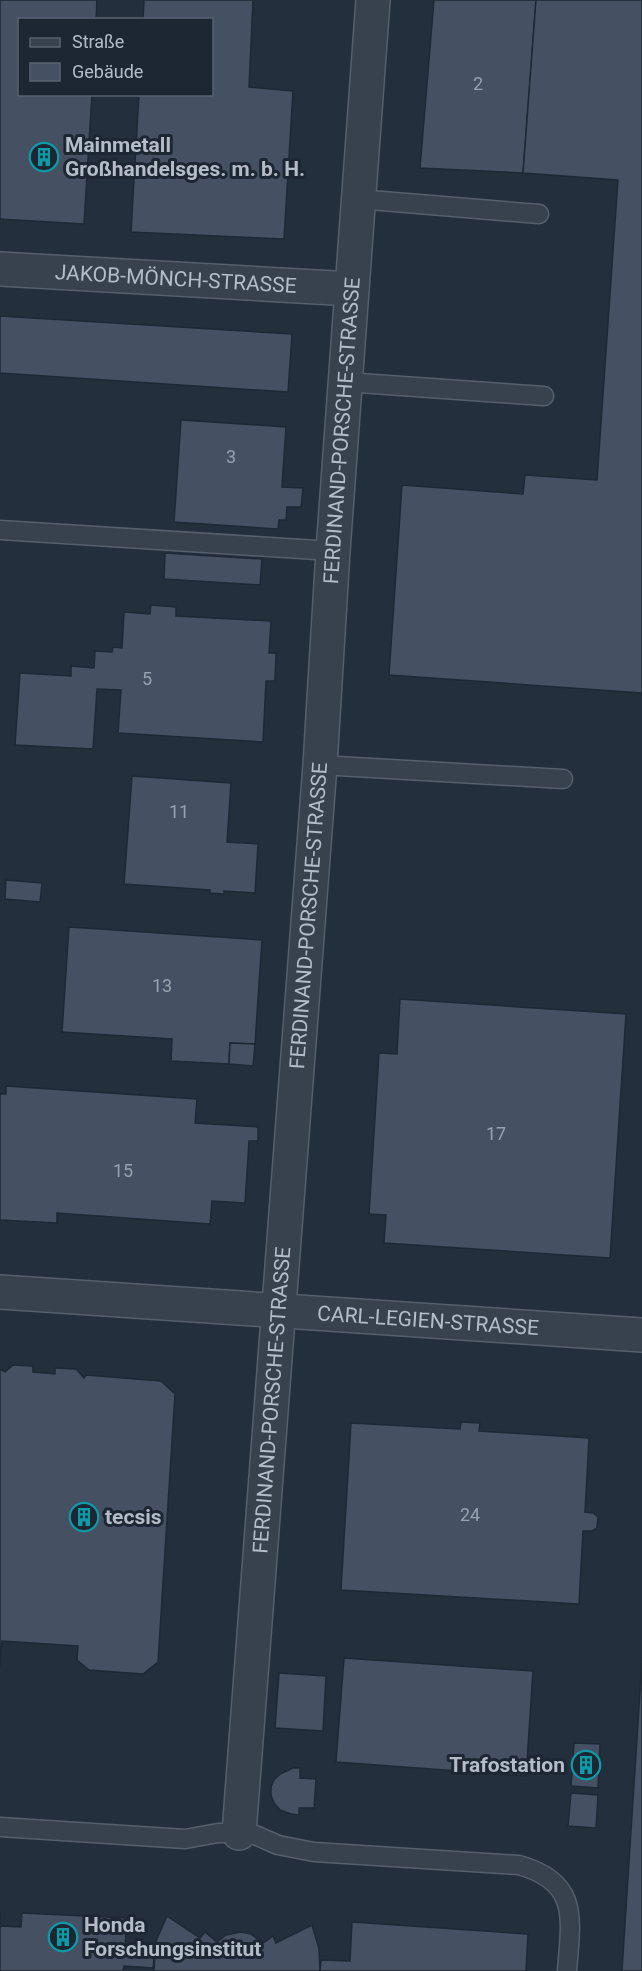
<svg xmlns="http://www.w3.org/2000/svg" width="642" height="1971" font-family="Roboto,sans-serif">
<rect width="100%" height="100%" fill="#242f3e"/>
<g fill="#455162" stroke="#1f2835" stroke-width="1.5">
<polygon points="0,0 97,0 96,20 20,20 20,94 92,94 84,224 0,219"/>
<polygon points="144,0 253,0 249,87 293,91 284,239 131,232 139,94 212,94 212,20 143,20"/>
<polygon points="434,0 536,0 523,173 420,168"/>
<polygon points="536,0 642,0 642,693 389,675 402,485 523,494 525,475 597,480 618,180 523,173"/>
<polygon points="0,316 292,334 288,392 0,373"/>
<polygon points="181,420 286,427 282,487 303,488 301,507 287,507 286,520 279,520 278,529 174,522"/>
<polygon points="165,553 262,559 260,585 164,579"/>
<polygon points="151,605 176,607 176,616 271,621 269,653 276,653 275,681 266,681 263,742 118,733 121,690 97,689 93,749 15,745 20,673 71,676 71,666 94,668 95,651 112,652 113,647 122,648 124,612 150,614"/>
<polygon points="132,776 231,783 227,842 258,844 255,893 224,891 224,894 210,893 210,890 124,884"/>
<polygon points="6,880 42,883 40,902 5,899"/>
<polygon points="69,927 262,940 255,1044 230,1043 229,1064 171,1061 172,1039 62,1032"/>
<polygon points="400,999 626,1014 610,1258 384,1243 386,1215 369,1214 379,1053 397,1054"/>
<polygon points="230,1043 255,1044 253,1066 229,1064"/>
<polygon points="6,1086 197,1099 195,1123 258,1127 258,1141 249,1141 245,1203 212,1201 210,1224 57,1213 57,1223 0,1220 0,1094 6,1094"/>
<polygon points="13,1365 33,1366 33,1372 55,1374 55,1368 76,1369 84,1378 86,1375 161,1381 175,1394 158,1662 143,1674 89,1670 77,1660 78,1646 2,1641 0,1666 0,1369 5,1372"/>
<polygon points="461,1422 480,1423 479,1431 589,1438 585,1512 593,1513 598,1517 597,1528 592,1531 583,1531 579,1604 341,1590 351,1423 460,1429"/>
<polygon points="344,1658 533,1671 526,1776 336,1762"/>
<polygon points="642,1660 642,1971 622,1971"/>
<polygon points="279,1673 326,1676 323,1731 275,1728"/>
<polygon points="574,1743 600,1744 598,1788 571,1786"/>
<polygon points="293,1768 300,1768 300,1778 316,1779 314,1808 299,1808 299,1815 291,1814 280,1810 274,1803 271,1795 271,1787 274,1780 280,1774"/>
<polygon points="571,1793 598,1795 596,1828 568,1826"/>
<polygon points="0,1911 0,1926 21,1927 22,1913 127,1918 125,1947 155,1949 153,1968 124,1966 123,1971 0,1971"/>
<polygon points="167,1916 200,1938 205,1932 217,1942 226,1935 241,1932 251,1934 263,1943 273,1936 276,1943 312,1925 319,1949 320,1971 154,1971 156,1941"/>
<polygon points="352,1922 528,1934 526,1971 320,1971 321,1960 350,1961"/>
</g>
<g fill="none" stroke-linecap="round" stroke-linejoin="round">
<g stroke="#565f6c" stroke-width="21">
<g id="service">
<polyline points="358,199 539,214"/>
<polyline points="345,382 544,396"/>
<polyline points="0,530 333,551"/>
<polyline points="320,765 563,779"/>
<path d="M0,1827L185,1839L218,1833H239L255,1835L278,1845L314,1852L519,1865C580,1882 571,1919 567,1971"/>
</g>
</g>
<g stroke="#565f6c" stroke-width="36">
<g id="minor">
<path id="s1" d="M0,269L352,289"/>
<path id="s2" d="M0,1292L642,1335"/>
<path id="s3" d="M239,1833L320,765L333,551L373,0"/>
</g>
</g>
<use href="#service" stroke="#38414e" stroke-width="18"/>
<use href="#minor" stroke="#38414e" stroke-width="33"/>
</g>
<defs>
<g id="building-ring" transform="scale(1.5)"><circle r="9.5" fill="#1d2633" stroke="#0f9aa8" stroke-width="1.5"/><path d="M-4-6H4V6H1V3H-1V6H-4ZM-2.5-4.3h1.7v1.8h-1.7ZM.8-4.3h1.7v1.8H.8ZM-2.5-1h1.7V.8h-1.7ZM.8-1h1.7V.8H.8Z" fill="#0f9aa8"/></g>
</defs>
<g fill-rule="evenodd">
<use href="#building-ring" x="44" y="157"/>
<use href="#building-ring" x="84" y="1517"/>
<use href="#building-ring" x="586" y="1765"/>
<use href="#building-ring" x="63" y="1937"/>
</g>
<g text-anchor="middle" stroke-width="6" stroke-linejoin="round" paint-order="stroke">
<g font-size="18" fill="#98a1af">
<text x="478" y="90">2</text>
<text x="231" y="463">3</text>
<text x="147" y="685">5</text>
<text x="179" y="818">11</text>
<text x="162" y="992">13</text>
<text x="496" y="1140">17</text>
<text x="123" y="1177">15</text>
<text x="470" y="1521">24</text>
</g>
<g font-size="21" font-weight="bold" fill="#b4bcc9" stroke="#1d2633" text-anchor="start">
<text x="65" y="152">Mainmetall<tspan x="65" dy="24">Großhandelsges. m. b. H.</tspan></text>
<text x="105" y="1524">tecsis</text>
<text x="565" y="1772" text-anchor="end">Trafostation</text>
<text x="84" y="1932">Honda<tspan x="84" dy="24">Forschungsinstitut</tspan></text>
</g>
<g font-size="21" fill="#b4bcc9" stroke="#1d2633">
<text dy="7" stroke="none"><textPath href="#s1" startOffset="176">JAKOB-MÖNCH-STRASSE</textPath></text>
<text dy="7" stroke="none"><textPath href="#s3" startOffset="1406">FERDINAND-PORSCHE-STRASSE</textPath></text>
<text dy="7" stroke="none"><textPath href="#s3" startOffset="920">FERDINAND-PORSCHE-STRASSE</textPath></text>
<text dy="7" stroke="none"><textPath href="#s2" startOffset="429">CARL-LEGIEN-STRASSE</textPath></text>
<text dy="7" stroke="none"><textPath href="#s3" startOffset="434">FERDINAND-PORSCHE-STRASSE</textPath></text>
</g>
</g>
<rect x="18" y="18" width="195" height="78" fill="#1d2633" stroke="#59626f" stroke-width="1.5"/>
<rect x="30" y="38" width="30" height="9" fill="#38414e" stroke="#59626f" stroke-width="1.5"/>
<text x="72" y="48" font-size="18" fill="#b4bcc9">Straße</text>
<rect x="30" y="63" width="30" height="18" fill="#455162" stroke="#59626f" stroke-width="1.5"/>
<text x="72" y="78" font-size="18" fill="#b4bcc9">Gebäude</text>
</svg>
